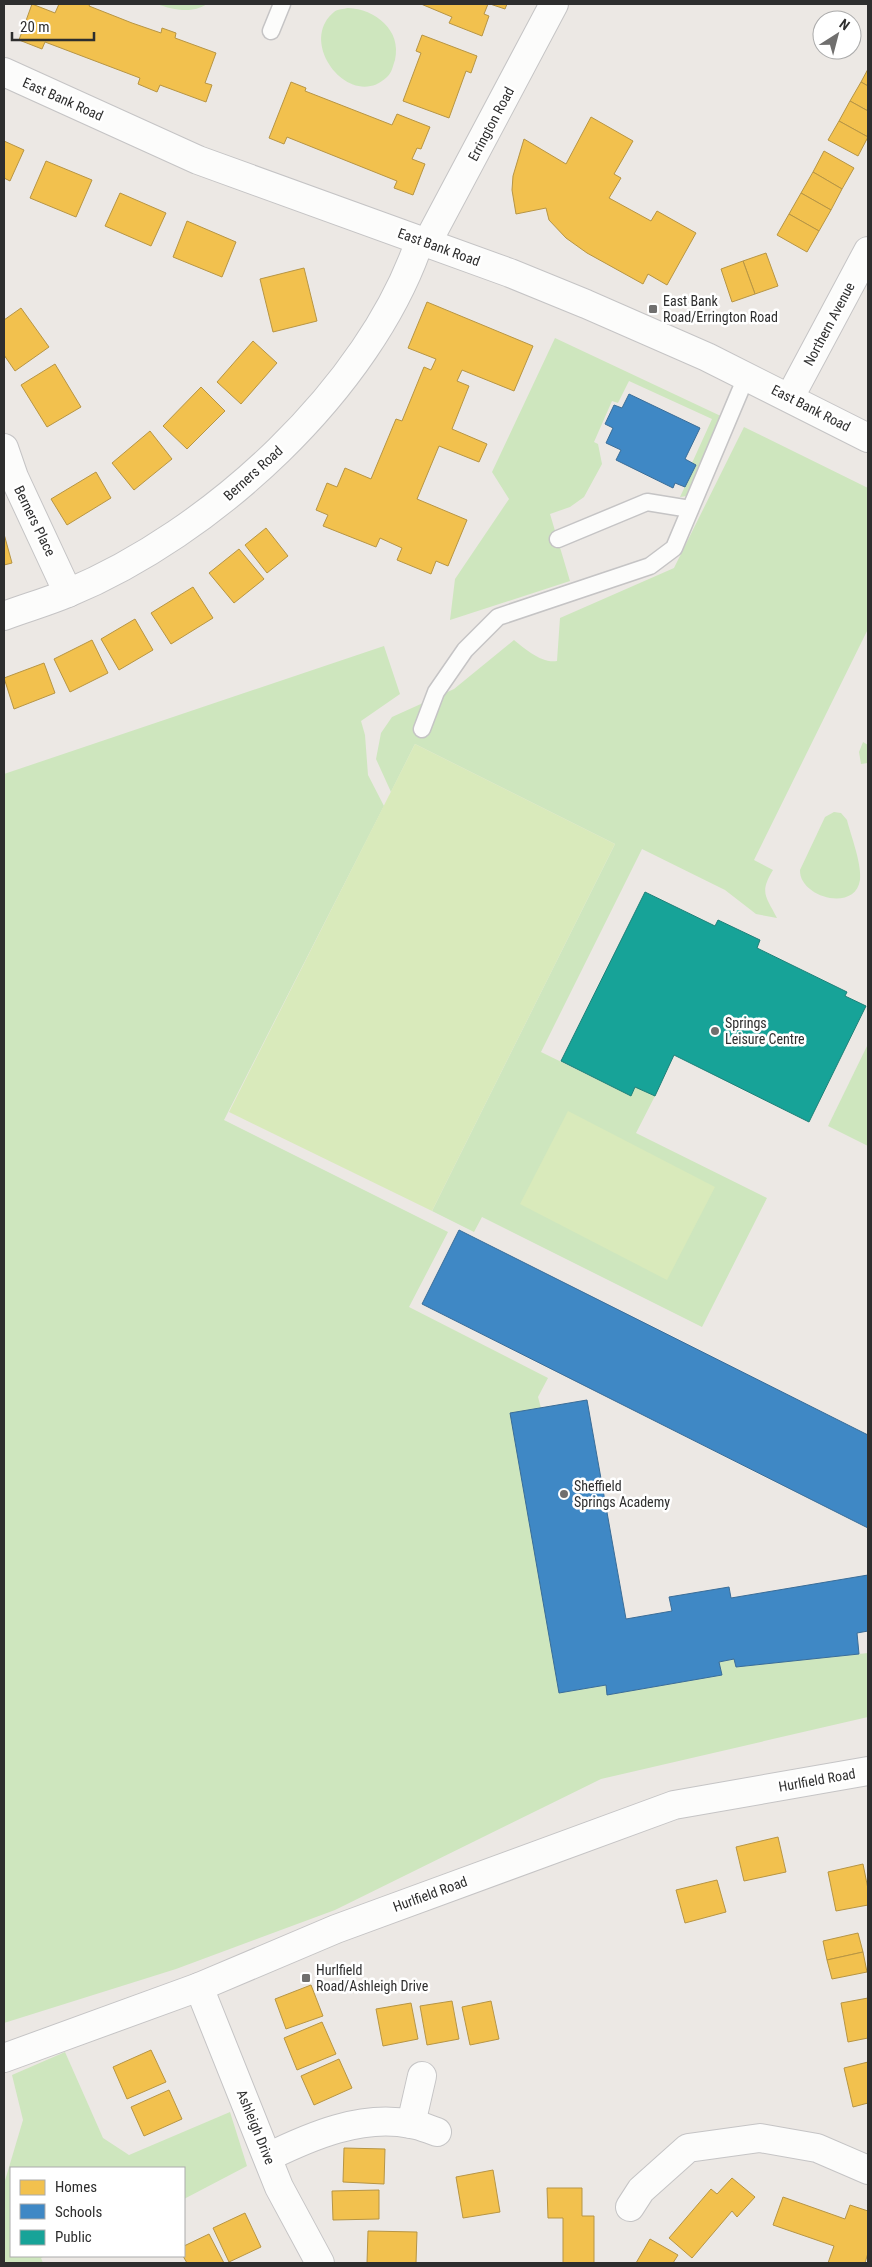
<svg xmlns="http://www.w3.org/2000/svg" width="872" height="2267" font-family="'Roboto Condensed',sans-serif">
<rect width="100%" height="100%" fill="#ece8e4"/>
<g fill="#cee6be">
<path d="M157,4H207C192,14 173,10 157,4Z"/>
<path d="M348,8C375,9 402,30 395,60C393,65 392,73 387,77C351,112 296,43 334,12C337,9 344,9 348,8Z"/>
<polygon points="555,338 725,418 687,496 680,497 695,465 692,463 712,419 629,381 618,403 612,401 594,442 598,444 602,464 584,497 570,507 550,514 570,581 450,620 455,579 509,499 492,472"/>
<path d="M744,427L868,488V629L754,860L773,870C759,893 766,896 777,918L756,914L725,890L642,849L541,1052L631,1096L635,1087L655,1096L636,1133L767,1198L702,1327L482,1217L474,1232L432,1211L615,844L415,744L391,792L376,759L381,733L392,717L454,689L514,640C524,648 542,664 557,661L560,618L674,568Z"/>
<polygon points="384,646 400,694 361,721 365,735 368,775 384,806 224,1120 448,1232 409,1307 548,1378 538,1397 541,1408 560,1693 606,1685 608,1695 721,1675 719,1662 734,1659 736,1667 868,1653 868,1717 601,1779 335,1910 176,1969 4,2023 4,774"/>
<polygon points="863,742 868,745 868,763 861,764 859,752"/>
<path d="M834,812L841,813L847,820C851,836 862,864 860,880C855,913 799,897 800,870L825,817Z"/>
<polygon points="868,1044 868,1146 828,1126"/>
<polygon points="65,2052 103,2138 129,2155 230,2112 247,2166 184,2199 184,2168 11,2168 11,2256 45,2256 41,2258 43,2263 4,2263 4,2184 23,2120 12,2075"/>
</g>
<g fill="#d9eabb">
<polygon points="415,744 615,844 432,1211 229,1112"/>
<polygon points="568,1111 715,1187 667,1280 520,1204"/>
</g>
<g fill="#f2c14e" stroke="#b79544">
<polygon points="32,4 55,13 59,4 90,4 89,6 132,23 161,33 162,28 176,33 175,38 216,53 205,83 212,85 206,102 160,85 157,92 138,84 140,78 45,42 42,49 19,40"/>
<polygon points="421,4 488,4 484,14 489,16 482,36 449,23 452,17"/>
<polygon points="490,4 507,4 505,9"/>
<polygon points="422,35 477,56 471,73 466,71 449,118 403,101 421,53 416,51"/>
<polygon points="868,69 868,86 861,82"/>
<polygon points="291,82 306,88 305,91 392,125 397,114 430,127 421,149 417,148 412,159 425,164 413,195 394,188 397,181 287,137 284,144 269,138"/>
<polygon points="861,82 868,86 868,111 850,101"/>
<polygon points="850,101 868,111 868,137 839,121"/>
<polygon points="591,117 633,141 614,174 621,178 609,198 651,221 657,211 696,233 667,285 648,274 643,284 587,253 566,238 549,220 546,208 516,214 512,190 513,176 524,139 566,164"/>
<polygon points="839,121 868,137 858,156 828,140"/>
<polygon points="4,141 24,150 10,181 4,178"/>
<polygon points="824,151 854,168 842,189 813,172"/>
<polygon points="46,161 92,180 76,217 30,198"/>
<polygon points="813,172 842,189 831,210 801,193"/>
<polygon points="120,193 166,213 151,246 105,226"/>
<polygon points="801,193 831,210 819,231 789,214"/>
<polygon points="789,214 819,231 807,252 777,235"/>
<polygon points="187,221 236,242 222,277 173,257"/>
<polygon points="766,253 778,286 755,294 743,261"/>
<polygon points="743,261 755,294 732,302 721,269"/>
<polygon points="304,268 317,321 273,332 260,279"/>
<polygon points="427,302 533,346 514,391 462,370 457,381 469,386 452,429 487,444 479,462 439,446 417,499 467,520 448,566 436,561 431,574 397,560 402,548 380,538 376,547 323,526 328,515 316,510 327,483 337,487 345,468 371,479 396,419 402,421 424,367 431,370 436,359 408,348"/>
<polygon points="21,308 49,347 15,371 4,355 4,320"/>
<polygon points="253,341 277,363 241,404 217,382"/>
<polygon points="55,364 81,407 47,427 21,385"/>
<polygon points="201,387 225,411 187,449 163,426"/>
<polygon points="150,431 172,459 134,490 112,463"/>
<polygon points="96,472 111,498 67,525 51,499"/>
<polygon points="266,528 288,556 267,573 245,545"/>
<polygon points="4,534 12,563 4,565"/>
<polygon points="239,549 264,579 234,603 209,573"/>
<polygon points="193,587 213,618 171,644 151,613"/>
<polygon points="135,619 153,650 119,670 101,639"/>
<polygon points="92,640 108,673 70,692 54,659"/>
<polygon points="44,663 55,693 14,709 4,678"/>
<polygon points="778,1837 786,1872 744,1881 736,1847"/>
<polygon points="863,1864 868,1889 868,1905 836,1911 828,1872"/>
<polygon points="717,1880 726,1912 685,1923 676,1890"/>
<polygon points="858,1933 863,1952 827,1960 823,1941"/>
<polygon points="863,1952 867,1972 832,1979 827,1960"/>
<polygon points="311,1985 323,2016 286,2029 275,1999"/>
<polygon points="868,1998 868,2038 848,2042 841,2003"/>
<polygon points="452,2001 459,2039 427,2045 420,2006"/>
<polygon points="491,2001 499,2039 470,2045 462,2007"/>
<polygon points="411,2003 418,2039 383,2046 376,2009"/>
<polygon points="322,2022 336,2054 297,2070 284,2038"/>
<polygon points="151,2050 166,2082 127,2099 113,2067"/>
<polygon points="339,2059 352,2088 314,2105 301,2076"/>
<polygon points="868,2062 868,2103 853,2107 844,2068"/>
<polygon points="169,2090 182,2119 144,2136 131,2107"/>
<polygon points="344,2148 385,2149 384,2184 343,2182"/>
<polygon points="493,2170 500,2212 463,2218 456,2177"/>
<polygon points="732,2178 755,2197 737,2217 732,2211 692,2258 669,2238 711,2189 717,2194"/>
<polygon points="547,2188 582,2188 582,2216 594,2216 594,2263 563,2263 563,2218 548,2218"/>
<polygon points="379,2190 379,2219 333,2220 332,2191"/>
<polygon points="783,2197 845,2219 850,2205 868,2211 868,2253 865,2263 828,2263 834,2246 773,2225"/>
<polygon points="245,2213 261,2247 229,2262 213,2228"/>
<polygon points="368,2231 417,2232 416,2263 367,2263"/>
<polygon points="209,2234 224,2263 187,2263 183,2256 184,2246"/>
<polygon points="650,2239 678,2255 673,2263 636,2263"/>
</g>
<g fill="#3f88c5" stroke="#3a6d98">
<polygon points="629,394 700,428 685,459 696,465 685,487 675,483 673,488 616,460 621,450 606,443 613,428 605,424 614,405 622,408"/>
<polygon points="459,1230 868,1435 868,1528 422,1304"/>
<polygon points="587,1400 626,1619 672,1611 669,1597 729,1587 731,1598 868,1575 868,1631 857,1633 859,1654 736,1667 734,1659 719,1662 722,1675 607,1695 606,1685 559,1693 510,1413"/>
</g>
<polygon fill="#17a398" stroke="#1e8078" points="645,892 715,926 718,920 760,940 757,948 847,992 845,996 866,1006 809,1122 674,1055 655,1096 635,1087 631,1096 561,1061"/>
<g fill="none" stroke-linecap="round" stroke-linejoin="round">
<g stroke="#c5c4c5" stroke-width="19">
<g id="lane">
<polyline points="271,31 282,4"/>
<polyline points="558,539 647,502 690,509"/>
<polyline points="422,729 436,692 465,650 498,617 650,566 674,548 746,377"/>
</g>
</g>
<g stroke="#c5c4c5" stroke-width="30">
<g id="street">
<polyline points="427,243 554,4"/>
<polyline points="790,397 868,251"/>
<polyline points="4,448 14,477 68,593"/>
<path d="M4,616C25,608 47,602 68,593C211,534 370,389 420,240"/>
<polyline points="199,1987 279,2187 320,2263"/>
<polyline points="4,2058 199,1987 336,1929 674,1805 868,1771"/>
<polyline points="411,2124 422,2076"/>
<path d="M268,2157C311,2136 362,2114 411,2124C420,2125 428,2129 437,2132"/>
<polyline points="630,2207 641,2190 688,2148 760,2138 817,2148 868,2170"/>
</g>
</g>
<g stroke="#c5c4c5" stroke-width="30">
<polyline id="secondary" points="4,72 198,160 510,273 586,304 707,357 868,438"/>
</g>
<use href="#lane" stroke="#fcfcfb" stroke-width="16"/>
<use href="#street" stroke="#fcfcfb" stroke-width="28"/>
<use href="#secondary" stroke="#fcfcfb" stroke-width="28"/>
</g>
<g fill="#706f6e" stroke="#fff" stroke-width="2">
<rect x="648" y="304" width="10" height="10" rx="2.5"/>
<circle cx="715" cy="1031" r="5"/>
<circle cx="564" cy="1494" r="5"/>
<rect x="301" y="1973" width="10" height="10" rx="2.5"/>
</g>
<g text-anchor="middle" stroke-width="5" stroke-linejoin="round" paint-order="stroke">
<g font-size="14" fill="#2e2e2e" stroke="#fff">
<text transform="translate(63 99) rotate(24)" y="5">East Bank Road</text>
<text transform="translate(491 124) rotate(-62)" y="5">Errington Road</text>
<text transform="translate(439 247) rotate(20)" y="5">East Bank Road</text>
<text transform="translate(829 324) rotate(-62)" y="5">Northern Avenue</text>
<text transform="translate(811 408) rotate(27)" y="5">East Bank Road</text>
<text transform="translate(253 473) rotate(-42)" y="5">Berners Road</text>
<text transform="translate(35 521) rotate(64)" y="5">Berners Place</text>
<text transform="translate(817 1780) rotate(-10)" y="5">Hurlfield Road</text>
<text transform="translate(430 1894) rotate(-20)" y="5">Hurlfield Road</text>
<text transform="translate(256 2127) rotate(68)" y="5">Ashleigh Drive</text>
</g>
<g font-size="14" fill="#2e2e2e" stroke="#fff" text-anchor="start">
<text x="663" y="306">East Bank<tspan x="663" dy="16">Road/Errington Road</tspan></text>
<text x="725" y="1028">Springs<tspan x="725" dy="16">Leisure Centre</tspan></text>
<text x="574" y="1491">Sheffield<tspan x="574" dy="16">Springs Academy</tspan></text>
<text x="316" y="1975">Hurlfield<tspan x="316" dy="16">Road/Ashleigh Drive</tspan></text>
</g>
</g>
<rect width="872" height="2267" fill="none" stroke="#2e2e2e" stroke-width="10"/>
<rect x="10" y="2167" width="175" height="90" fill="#ffffff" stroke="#ababab"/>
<rect x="20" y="2180" width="25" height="15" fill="#f2c14e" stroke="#ababab"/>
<text x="55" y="2192" font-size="15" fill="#2e2e2e">Homes</text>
<rect x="20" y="2204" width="25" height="15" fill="#3f88c5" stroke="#ababab"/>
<text x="55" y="2217" font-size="15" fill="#2e2e2e">Schools</text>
<rect x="20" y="2230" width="25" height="15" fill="#17a398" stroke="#ababab"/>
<text x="55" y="2242" font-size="15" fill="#2e2e2e">Public</text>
<g transform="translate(837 35) rotate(36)"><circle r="24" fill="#ffffff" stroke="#ababab"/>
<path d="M0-4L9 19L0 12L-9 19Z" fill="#706f6e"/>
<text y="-8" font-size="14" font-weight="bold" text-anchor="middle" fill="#2e2e2e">N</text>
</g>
<path d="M12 32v8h82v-8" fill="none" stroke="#2e2e2e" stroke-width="2.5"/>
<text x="20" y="32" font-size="15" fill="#2e2e2e" stroke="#ffffff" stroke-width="4" paint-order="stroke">20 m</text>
</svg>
